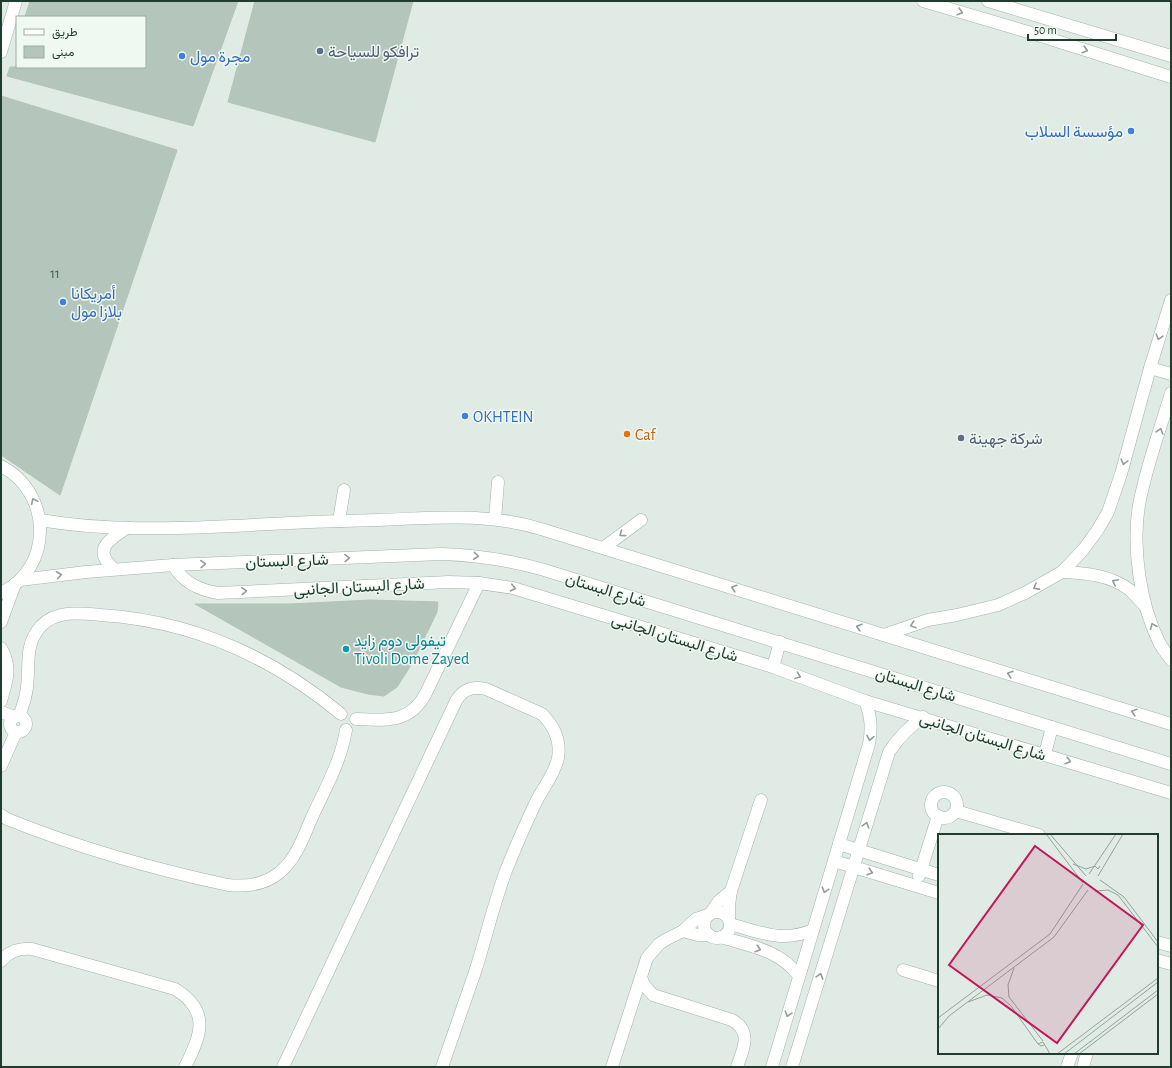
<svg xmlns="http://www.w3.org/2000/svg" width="1172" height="1068" font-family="'Alegreya Sans',Vazirmatn,sans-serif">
<rect width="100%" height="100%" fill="#dfebe4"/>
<g fill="#b4c6bc" stroke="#b1c5b9">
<polygon points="30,1 238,1 193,126 7,76 10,67 145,67 145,17 25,17"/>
<polygon points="255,1 413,1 375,142 228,102"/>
<polygon points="1,96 177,150 60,495 1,455"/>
<polygon points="370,600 438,602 437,612 413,662 397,687 384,696 368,694 341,687 195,604 291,604"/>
</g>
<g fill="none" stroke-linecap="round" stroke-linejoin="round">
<g stroke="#a2b3aa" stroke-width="13">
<g id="minor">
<polyline points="923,1 1028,32 1171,77"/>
<polyline points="988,1 1171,56"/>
<polyline points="1,52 16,1"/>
<polyline points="1150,368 1171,374"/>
<path d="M1171,393C1160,430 1146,467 1139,505C1132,547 1140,604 1159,642C1162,648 1167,654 1171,660"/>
<path d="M1,466C52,492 54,568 1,593"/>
<polyline points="495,519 498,482"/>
<path d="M40,520C104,531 169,529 233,526C282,523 330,521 378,520C435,518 485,512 541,529L1171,724"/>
<polyline points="339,521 344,490"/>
<polyline points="603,548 641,520"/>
<path d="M173,565C183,582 198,590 218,593L449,582L479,583L513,588L773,667L865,701L1171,793"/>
<path d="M114,569C93,551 107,541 125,529"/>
<path d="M1062,572C1086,573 1110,575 1130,590C1135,595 1140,601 1145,606"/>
<path d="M20,580L86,572L173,565L441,554C475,555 508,560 541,569L1171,764"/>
<polyline points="1,622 15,584"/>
<polyline points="884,635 928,620 957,615 998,605 1025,593 1062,572 1083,550 1097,531 1108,512 1121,474 1150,368 1171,300"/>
<path d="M1,648C12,668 7,680 1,701"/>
<polyline points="773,667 780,642"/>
<polyline points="1,712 15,717"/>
<path d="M19,716C23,706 26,697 27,687C30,664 24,645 41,626C56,610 81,613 101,615C193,621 271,656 341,714"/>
<circle cx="18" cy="724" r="8"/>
<path d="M356,719C386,720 410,724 426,693L479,583"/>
<polyline points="1045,754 1052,727"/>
<polyline points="1,766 16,732"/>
<circle cx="944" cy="805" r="13"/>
<polyline points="956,811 1039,835"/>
<path d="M1,815L7,819C79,848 153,869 228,885C247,887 265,885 280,872C297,858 304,835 313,815C326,787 341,761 346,730"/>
<polyline points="839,844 939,875"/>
<polyline points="834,861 939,893"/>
<polyline points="919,876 938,816"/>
<circle cx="717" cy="925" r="13"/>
<polyline points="710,914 719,901 731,891"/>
<polyline points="729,919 729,905 731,891 761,800"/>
<path d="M730,924C760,932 782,943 813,930"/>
<polyline points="683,931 698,935 709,935"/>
<path d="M721,937C750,946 780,950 799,976"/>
<polyline points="1157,942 1171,946"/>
<polyline points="1157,960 1171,964"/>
<path d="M1,961C9,951 19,948 32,949L175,989C211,1011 201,1035 185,1067"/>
<polyline points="903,970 939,981"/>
<path d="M641,977L644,985L653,995L732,1020C753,1032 743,1049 737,1067"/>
<path d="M283,1067L456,701C463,689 473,686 486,689L542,714C554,726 561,740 558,758C555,774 542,789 535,804C525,825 516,846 507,868C494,902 486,938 475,972C464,1004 453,1035 442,1067"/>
<polyline points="612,1067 647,958 659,944 667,939 683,931 696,919 708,915"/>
<path d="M772,1067L869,744C872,728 871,716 865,701"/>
<path d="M792,1067L889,752C899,737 909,727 923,717"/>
<polyline points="1067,1067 1072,1053"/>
<polyline points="1083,1067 1087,1053"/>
</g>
</g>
<use href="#minor" stroke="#fff" stroke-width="12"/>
</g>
<defs><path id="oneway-chevron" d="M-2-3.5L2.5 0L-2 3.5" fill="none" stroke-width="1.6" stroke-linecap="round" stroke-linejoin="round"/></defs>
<g stroke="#8f9e97">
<use href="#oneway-chevron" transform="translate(960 12) rotate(16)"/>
<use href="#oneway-chevron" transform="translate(1085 50) rotate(18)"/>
<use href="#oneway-chevron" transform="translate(1159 337) rotate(107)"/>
<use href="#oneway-chevron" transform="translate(1160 431) rotate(-73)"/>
<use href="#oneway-chevron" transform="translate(1124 462) rotate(105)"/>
<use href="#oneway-chevron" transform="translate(34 501) rotate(-114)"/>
<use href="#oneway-chevron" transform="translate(622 534) rotate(144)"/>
<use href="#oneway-chevron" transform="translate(476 556) rotate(6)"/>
<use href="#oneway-chevron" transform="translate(347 558) rotate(-2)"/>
<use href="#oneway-chevron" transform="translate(203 564) rotate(-2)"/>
<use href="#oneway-chevron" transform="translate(59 575) rotate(-7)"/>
<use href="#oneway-chevron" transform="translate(1115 582) rotate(-154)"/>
<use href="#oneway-chevron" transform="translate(1036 587) rotate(151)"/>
<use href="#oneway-chevron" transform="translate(513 588) rotate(12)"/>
<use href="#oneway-chevron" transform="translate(734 588) rotate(-163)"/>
<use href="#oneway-chevron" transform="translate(244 591) rotate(-3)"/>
<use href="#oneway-chevron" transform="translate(913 625) rotate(161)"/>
<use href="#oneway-chevron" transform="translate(1153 626) rotate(-112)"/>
<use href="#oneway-chevron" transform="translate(859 627) rotate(-163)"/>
<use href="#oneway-chevron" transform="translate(1010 674) rotate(-163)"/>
<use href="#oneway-chevron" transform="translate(798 676) rotate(20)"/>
<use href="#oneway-chevron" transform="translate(1134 712) rotate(-163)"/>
<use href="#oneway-chevron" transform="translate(870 738) rotate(101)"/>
<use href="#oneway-chevron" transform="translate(1068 761) rotate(17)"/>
<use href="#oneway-chevron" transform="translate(866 825) rotate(-73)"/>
<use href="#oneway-chevron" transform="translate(870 872) rotate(17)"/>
<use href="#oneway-chevron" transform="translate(825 890) rotate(107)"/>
<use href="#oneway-chevron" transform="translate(758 949) rotate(17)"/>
<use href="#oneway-chevron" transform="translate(820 976) rotate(-73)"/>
<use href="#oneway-chevron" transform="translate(788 1014) rotate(107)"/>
</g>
<g fill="#5c6f8a" stroke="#f0f8f2" stroke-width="1.5">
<circle cx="320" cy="51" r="4"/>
<circle cx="961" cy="438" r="4"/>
</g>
<g fill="#3f7fe0" stroke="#f0f8f2" stroke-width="1.5">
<circle cx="182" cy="56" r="4"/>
<circle cx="1131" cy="131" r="4"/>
<circle cx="63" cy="302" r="4"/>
<circle cx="465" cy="416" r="4"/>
</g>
<circle fill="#e8710a" stroke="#f0f8f2" stroke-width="1.5" cx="627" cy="434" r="4"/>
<circle fill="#0f9aa8" stroke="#f0f8f2" stroke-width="1.5" cx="346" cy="649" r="4"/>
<g text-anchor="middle" stroke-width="3" stroke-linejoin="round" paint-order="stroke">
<g font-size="14" fill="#445e52">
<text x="55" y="278">11</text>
</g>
<g font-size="16" fill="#4e5e75" stroke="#f0f8f2" text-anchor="start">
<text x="328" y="57">ترافكو للسياحة</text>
<text x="969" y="444">شركة جهينة</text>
</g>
<g font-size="16" fill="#366cbe" stroke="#f0f8f2" text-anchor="start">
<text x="190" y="62">مجرة مول</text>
<text x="1123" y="137" text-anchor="end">مؤسسة السلاب</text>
<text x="71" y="299">أمريكانا<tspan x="71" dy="18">بلازا مول</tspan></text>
<text x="473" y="422">OKHTEIN</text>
</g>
<g font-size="16" fill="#c56008" stroke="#f0f8f2" text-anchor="start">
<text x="635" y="440">Caf</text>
</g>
<g font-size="16" fill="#1f3c2f" stroke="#f0f8f2">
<text transform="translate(287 560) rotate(-2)" y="6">شارع البستان</text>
<text transform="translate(359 586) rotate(-3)" y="6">شارع البستان الجانبى</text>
<text transform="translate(606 589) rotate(17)" y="6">شارع البستان</text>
<text transform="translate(675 637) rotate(17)" y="6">شارع البستان الجانبى</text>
<text transform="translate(916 684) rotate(17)" y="6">شارع البستان</text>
<text transform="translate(983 736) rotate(17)" y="6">شارع البستان الجانبى</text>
</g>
<g font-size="16" fill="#0d838f" stroke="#f0f8f2" text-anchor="start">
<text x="354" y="646">تيفولى دوم زايد<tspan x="354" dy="18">Tivoli Dome Zayed</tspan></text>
</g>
</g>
<g transform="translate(938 834)">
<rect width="220" height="220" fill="#dfebe4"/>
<path fill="none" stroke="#92a59c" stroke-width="1" d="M108,0L145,49M112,0L148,42M135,30L148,35L157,32L160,35L162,32M151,40L178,0M160,42L185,0M162,46L186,63L220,108M157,57L170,56L180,61L220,113M76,134L70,151L71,163L105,207M30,168L49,161L64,164L73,172L100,210M0,184L112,100L145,50M0,195L11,182L116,103L150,56M106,211L103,212L100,210L105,208L112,220M119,220L220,144M126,220L220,148M136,220L220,156M141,220L220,160"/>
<path fill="#c2185b" fill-opacity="0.15" stroke="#c2185b" stroke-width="2" d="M97,12L205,91L119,209L11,131Z"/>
<rect width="220" height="220" fill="none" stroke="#1f3c2f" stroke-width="2"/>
</g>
<rect width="1172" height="1068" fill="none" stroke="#1f3c2f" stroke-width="4"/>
<rect x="16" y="16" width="130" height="52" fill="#f0f8f2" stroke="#9cada4"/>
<rect x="24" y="29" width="20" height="6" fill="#ffffff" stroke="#9cada4"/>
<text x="52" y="36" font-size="12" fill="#1f3c2f">طريق</text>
<rect x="24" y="46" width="20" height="12" fill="#b4c6bc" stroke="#9cada4"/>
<text x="52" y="56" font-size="12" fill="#1f3c2f">مبنى</text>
<path d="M1028 34v6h88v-6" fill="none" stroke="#1f3c2f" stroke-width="2"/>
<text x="1034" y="34" font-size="12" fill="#1f3c2f" stroke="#f0f8f2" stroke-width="3" paint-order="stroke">50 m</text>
</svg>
